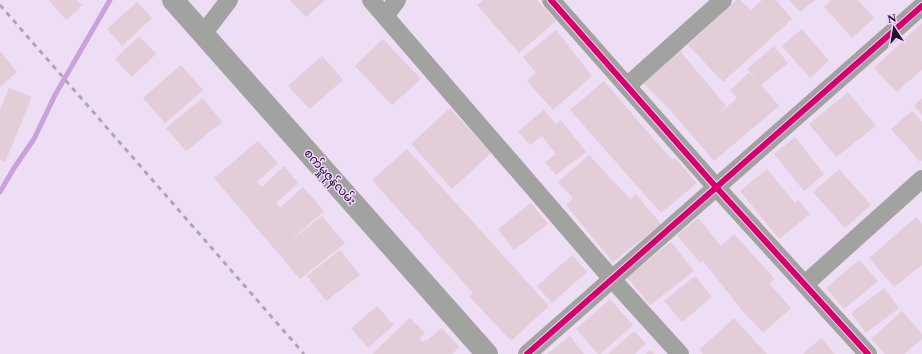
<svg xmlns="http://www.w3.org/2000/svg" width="922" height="354" font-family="Spectral,'Noto Sans Myanmar',serif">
<rect width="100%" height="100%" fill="#eedef5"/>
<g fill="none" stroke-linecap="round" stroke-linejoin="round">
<polyline stroke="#caa1dc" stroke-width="5" points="0,192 14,168 34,139 55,95 110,0"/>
</g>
<g fill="#e2cdd8">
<polygon points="49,0 77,0 82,5 80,7 80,8 66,20"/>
<polygon points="290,0 325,0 306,17"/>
<polygon points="483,0 537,0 556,21 519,53 477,5"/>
<polygon points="736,0 740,0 751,10 762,0 776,0 792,19 723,82 688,45"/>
<polygon points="789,0 815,0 800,12"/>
<polygon points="832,0 858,0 874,18 852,38 824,7"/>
<polygon points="137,2 152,18 122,46 107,29"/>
<polygon points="922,23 922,71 921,70 897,92 874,68"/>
<polygon points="802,29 829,61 810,78 782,46"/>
<polygon points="556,30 592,76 553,110 527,81 536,73 523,57"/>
<polygon points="139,36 156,54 132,77 115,59"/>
<polygon points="383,39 421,79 392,105 355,66"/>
<polygon points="774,46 788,63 761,85 779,106 714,161 671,111 643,83 680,51 726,106 715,117 737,98 730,90 749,73 757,81 747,69"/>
<polygon points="0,51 17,72 0,87"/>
<polygon points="322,56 343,80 310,109 288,86"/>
<polygon points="181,65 203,90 165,123 143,98"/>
<polygon points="604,81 672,160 675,158 697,183 661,213 570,110"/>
<polygon points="9,88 32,97 5,162 0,160 0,109"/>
<polygon points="848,92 876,126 836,157 809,124"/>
<polygon points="203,98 222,122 186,151 166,128"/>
<polygon points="922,98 922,115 914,106"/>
<polygon points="450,108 491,153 452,189 411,144"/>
<polygon points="544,110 556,124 561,120 586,152 556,175 545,162 556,154 542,136 530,145 518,131"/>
<polygon points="912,111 922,122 922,160 920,162 891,129"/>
<polygon points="795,137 824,174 804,191 774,154"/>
<polygon points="258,141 278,163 257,182 262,187 284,166 298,183 276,203 280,208 303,187 324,211 285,245 322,216 345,243 300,279 214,178"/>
<polygon points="407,149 549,306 511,341 469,296 473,293 372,180"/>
<polygon points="589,155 630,199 636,194 661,224 613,262 566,205 573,198 558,182"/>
<polygon points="767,169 795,203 798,200 810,214 779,239 740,191"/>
<polygon points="839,169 871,205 845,228 813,192"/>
<polygon points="531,203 548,224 514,250 498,229"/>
<polygon points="916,217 922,224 922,265 894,287 869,258"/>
<polygon points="698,218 721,246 734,234 775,279 769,283 791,308 763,333 741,309 703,261 700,263 677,235"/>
<polygon points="671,242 694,271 650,305 627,277"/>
<polygon points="340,250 360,275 326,301 307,276"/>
<polygon points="572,255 587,272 552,303 537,286"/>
<polygon points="859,260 878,281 844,309 826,288"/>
<polygon points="695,276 712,297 682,322 664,301"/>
<polygon points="884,288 899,308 866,333 851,313"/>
<polygon points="610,299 633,325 600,354 598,354 576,329"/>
<polygon points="377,306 394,325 368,348 351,328"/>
<polygon points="902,311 922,334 922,339 904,354 885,354 871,339"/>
<polygon points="410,318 425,333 420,338 423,342 426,339 427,340 442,328 459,347 452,354 372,354"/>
<polygon points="734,318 754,340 767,354 703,354 699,350"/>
<polygon points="634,331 646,344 635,354 608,354"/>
<polygon points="570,336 584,354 547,354"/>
<polygon points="821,338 835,354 803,354"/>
<polygon points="651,350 654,354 645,354"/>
</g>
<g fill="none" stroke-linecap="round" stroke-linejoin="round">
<g stroke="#a2a2a1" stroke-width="18">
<polyline points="371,0 612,279 680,354"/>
<polyline points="551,0 716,187 868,354"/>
<polyline points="385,16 397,0"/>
<polyline points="203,34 229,0"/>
<polyline points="627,86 723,0"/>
<polyline points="805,284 922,179"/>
<polyline points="527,354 922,6"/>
</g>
<polyline stroke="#a2a2a1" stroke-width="22" points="173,0 487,354"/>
<polyline stroke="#ada8af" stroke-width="3" stroke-dasharray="5 5" stroke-linecap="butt" points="0,5 304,354"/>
<g stroke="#f1d5fe" stroke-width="8">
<g id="cycleway">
<polyline points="551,0 716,187 868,354"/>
<polyline points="527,354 922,6"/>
</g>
</g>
<use href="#cycleway" stroke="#d6006c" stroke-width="6"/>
</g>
<g text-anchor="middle" stroke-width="3" stroke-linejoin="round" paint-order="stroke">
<g font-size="12" fill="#23122b" stroke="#f1d5fe">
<text transform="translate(330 177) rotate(48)" y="4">စက်မှုဇုန်လမ်း</text>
</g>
</g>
<g transform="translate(894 28) rotate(348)" stroke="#f1d5fe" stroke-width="3" paint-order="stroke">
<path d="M0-3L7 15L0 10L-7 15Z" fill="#23122b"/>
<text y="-6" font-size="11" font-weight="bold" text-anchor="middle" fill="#23122b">N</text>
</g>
</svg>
